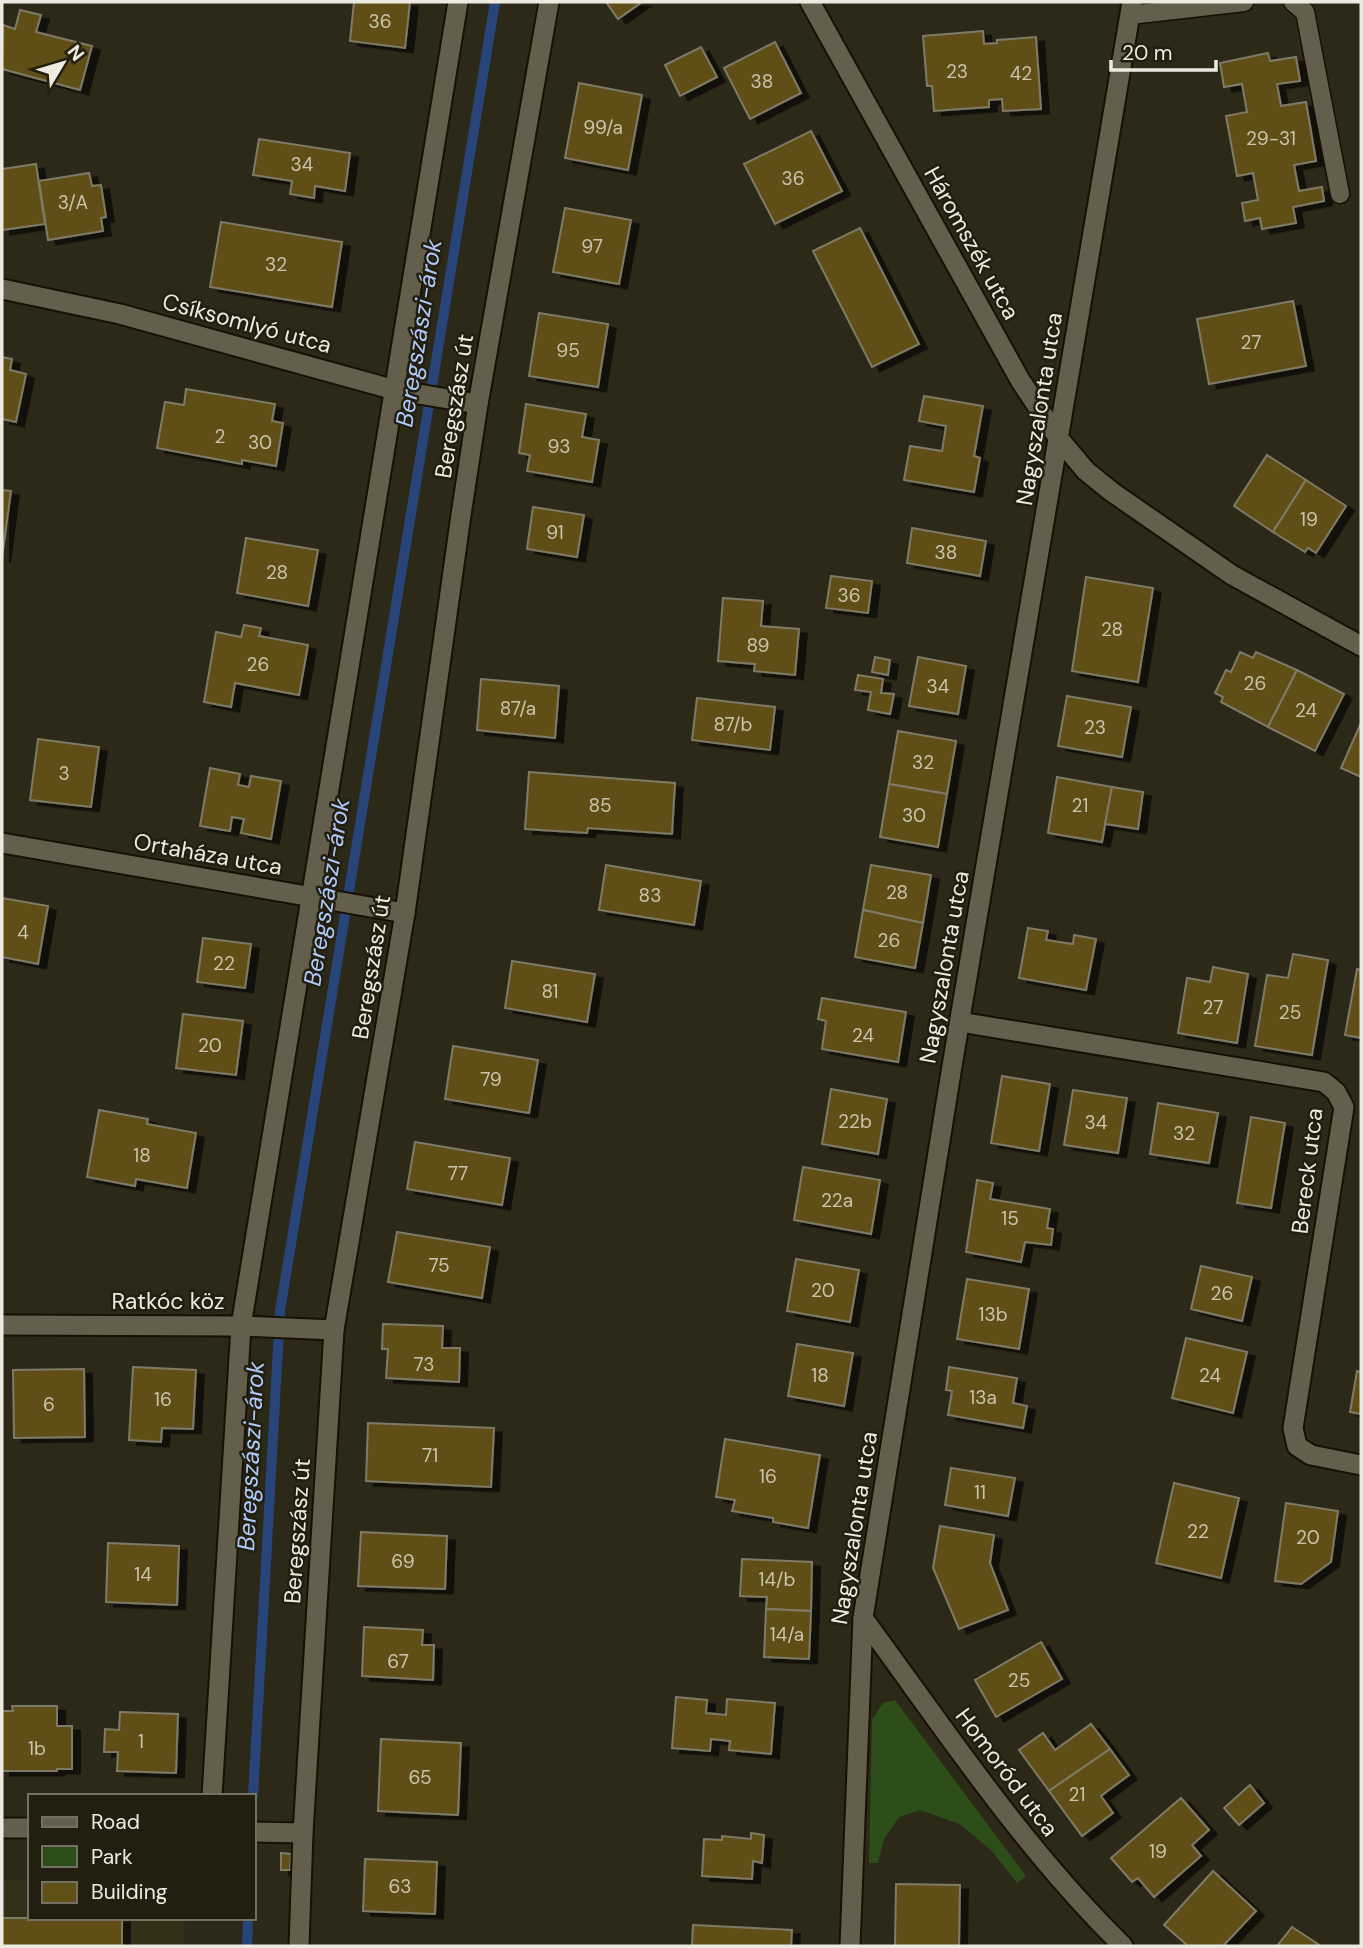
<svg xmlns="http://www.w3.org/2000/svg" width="1363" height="1948" font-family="'DM Sans',sans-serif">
<defs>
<filter id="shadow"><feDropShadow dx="8" dy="4.5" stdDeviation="0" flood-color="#0009"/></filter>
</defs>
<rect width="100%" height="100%" fill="#2d2919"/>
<polygon fill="#352f18" points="2,1880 30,1880 30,1918 185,1918 184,1946 2,1946"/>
<polygon fill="#2d4e19" points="895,1700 1026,1876 1017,1883 991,1850 960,1824 920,1810 899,1817 884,1839 878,1863 869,1863 872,1720 883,1703"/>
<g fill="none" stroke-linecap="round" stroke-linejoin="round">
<g stroke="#28457a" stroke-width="10">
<polyline points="253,1796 280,1311 495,2"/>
<polyline points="247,1946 248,1918"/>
</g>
</g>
<g fill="#5f5016" stroke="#7f7a67" stroke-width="2" filter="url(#shadow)">
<polygon points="354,2 410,2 405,48 350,41"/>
<polygon points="606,2 642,2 618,19"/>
<polygon points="20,10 41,15 36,32 92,46 80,90 2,69 3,25 15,29"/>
<polygon points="983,31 984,44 997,43 997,40 1036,37 1041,109 1003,111 1002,99 989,100 989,107 934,111 932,86 927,86 923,36"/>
<polygon points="775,42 801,93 750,119 724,68"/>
<polygon points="701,47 717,77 680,96 665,65"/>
<polygon points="1268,53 1270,61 1296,57 1300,81 1277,84 1281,106 1306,102 1316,161 1294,165 1299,191 1322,187 1324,201 1293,207 1296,223 1262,229 1260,218 1245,221 1242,203 1258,200 1253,173 1237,176 1226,116 1247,112 1242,84 1224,87 1220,63"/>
<polygon points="579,83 642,95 628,170 565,158"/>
<polygon points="811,131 842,191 775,224 744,164"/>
<polygon points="259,139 350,153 345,191 315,186 314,198 290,194 292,181 253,175"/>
<polygon points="36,164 45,224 2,230 2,169"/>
<polygon points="89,173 92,186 101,185 106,217 101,218 103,231 48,240 39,181"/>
<polygon points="565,208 631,220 619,284 553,272"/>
<polygon points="221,222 342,242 332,307 210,287"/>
<polygon points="860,228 919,344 872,367 813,251"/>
<polygon points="1293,301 1306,366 1209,384 1197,319"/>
<polygon points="539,313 608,324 598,387 529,376"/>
<polygon points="2,357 12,359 10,370 26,374 16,422 2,419"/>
<polygon points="186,389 275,404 272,421 283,423 276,466 242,460 242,464 157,448 165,402 184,405"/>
<polygon points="924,396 983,406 974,456 980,458 974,492 904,480 910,446 942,451 946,426 919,421"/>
<polygon points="526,404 586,414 582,437 599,440 592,482 527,471 530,455 519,453"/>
<polygon points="1267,455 1306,480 1273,532 1234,506"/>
<polygon points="1306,480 1346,506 1316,553 1308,548 1305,552 1273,532"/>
<polygon points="2,490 11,491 2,558"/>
<polygon points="533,507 584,515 577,557 527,549"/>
<polygon points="912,528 986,541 980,576 907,563"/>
<polygon points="246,538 318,550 308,606 237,593"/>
<polygon points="831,576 872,581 868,613 826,608"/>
<polygon points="1086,577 1153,588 1138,682 1072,671"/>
<polygon points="723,598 763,601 761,626 799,629 795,675 754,671 755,664 718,661"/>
<polygon points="244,625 261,628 259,636 308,645 299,695 235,683 231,707 204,702 216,632 241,637"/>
<polygon points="1240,652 1253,658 1256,652 1297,670 1268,727 1221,702 1223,697 1215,693 1226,670 1231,672"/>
<polygon points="875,657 890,660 888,675 872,672"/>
<polygon points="918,657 966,666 958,714 909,706"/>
<polygon points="1297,670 1344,694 1315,751 1268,727"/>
<polygon points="858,675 883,679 881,693 894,694 890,714 868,710 871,692 855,690"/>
<polygon points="481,679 559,686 555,738 477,730"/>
<polygon points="1067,696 1131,707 1122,757 1058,746"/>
<polygon points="697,698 775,707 770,750 692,740"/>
<polygon points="1361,723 1361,777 1341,768"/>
<polygon points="898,731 956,741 947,794 889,784"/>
<polygon points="38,739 99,747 91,807 30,800"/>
<polygon points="210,768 240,774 238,785 249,787 251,776 281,781 271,839 241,833 244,819 232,817 230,831 200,826"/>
<polygon points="529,772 675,783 672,834 588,828 587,833 525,829"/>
<polygon points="1057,777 1112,787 1102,842 1048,833"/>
<polygon points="889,784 947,794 938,847 880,837"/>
<polygon points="1112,787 1143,792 1138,829 1105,824"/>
<polygon points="606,865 701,881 694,925 599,910"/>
<polygon points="871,865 931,875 923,923 863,910"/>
<polygon points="2,898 48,906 38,964 2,957"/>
<polygon points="863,910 923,923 915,968 855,957"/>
<polygon points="1028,928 1048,931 1046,940 1073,944 1074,935 1096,939 1086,990 1019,978"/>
<polygon points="203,938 251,944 245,988 197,982"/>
<polygon points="1293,954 1328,960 1312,1055 1255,1046 1267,975 1288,978"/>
<polygon points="512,961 595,974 587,1022 505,1008"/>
<polygon points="1213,967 1248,974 1237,1043 1178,1033 1187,978 1210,982"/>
<polygon points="1357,969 1361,970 1361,1038 1345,1035"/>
<polygon points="822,998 906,1012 898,1062 822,1049 826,1021 818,1019"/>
<polygon points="183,1014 243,1021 236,1075 176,1068"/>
<polygon points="453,1046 538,1060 529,1113 445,1099"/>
<polygon points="1002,1076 1050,1084 1039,1151 991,1143"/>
<polygon points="831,1089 887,1099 878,1154 822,1144"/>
<polygon points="1073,1090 1127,1098 1118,1153 1064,1145"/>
<polygon points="1158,1103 1218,1113 1209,1163 1150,1154"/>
<polygon points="99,1110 148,1119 147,1124 196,1133 187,1188 136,1179 135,1186 87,1177"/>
<polygon points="1251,1117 1285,1123 1271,1208 1237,1203"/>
<polygon points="415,1142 510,1158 502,1205 407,1189"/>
<polygon points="803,1167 880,1180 871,1234 794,1220"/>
<polygon points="977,1180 993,1183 990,1199 1050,1209 1047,1228 1053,1229 1051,1245 1025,1242 1021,1262 966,1252"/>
<polygon points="397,1232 490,1247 482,1298 388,1282"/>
<polygon points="796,1259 859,1270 850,1322 787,1311"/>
<polygon points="1201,1266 1252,1277 1242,1321 1191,1309"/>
<polygon points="967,1279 1029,1289 1019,1349 957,1339"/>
<polygon points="383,1324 443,1326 442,1348 460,1348 459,1382 386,1378 388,1349 382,1349"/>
<polygon points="1186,1338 1247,1352 1233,1413 1172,1398"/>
<polygon points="797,1344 853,1353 844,1406 788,1396"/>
<polygon points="133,1367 196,1370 193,1429 162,1428 161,1442 129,1440"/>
<polygon points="949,1367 1017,1378 1013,1403 1027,1406 1023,1428 948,1415 952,1391 946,1390"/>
<polygon points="84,1369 85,1437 14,1438 13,1370"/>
<polygon points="1357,1371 1361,1372 1361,1414 1350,1412"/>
<polygon points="368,1423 494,1428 491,1487 366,1481"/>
<polygon points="725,1439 820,1455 808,1528 773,1522 773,1518 732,1511 735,1500 716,1497"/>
<polygon points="951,1468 1015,1478 1008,1516 945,1505"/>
<polygon points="1174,1483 1239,1498 1221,1578 1156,1563"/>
<polygon points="1286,1503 1338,1511 1331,1562 1301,1584 1275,1581"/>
<polygon points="940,1526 994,1535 990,1563 1008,1610 959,1629 933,1568"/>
<polygon points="361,1532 447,1536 445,1589 358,1586"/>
<polygon points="108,1543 179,1546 177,1605 106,1602"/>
<polygon points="742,1559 812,1562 811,1611 766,1609 767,1597 740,1596"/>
<polygon points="766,1609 811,1611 809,1659 764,1657"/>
<polygon points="364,1627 423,1630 422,1645 434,1645 433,1680 362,1676"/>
<polygon points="1041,1642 1062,1679 996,1717 975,1680"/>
<polygon points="676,1697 707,1700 706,1713 726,1715 727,1699 775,1703 771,1754 729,1750 730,1741 711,1739 710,1751 672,1748"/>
<polygon points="12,1706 57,1706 57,1726 72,1726 72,1769 57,1769 57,1771 2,1771 2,1711 13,1711"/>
<polygon points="120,1712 178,1714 176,1773 117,1771 118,1752 104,1752 105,1729 119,1730"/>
<polygon points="1091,1724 1110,1749 1049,1791 1019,1750 1043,1733 1055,1750"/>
<polygon points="381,1739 461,1743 458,1815 378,1811"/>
<polygon points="1110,1749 1129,1775 1101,1796 1113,1813 1082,1836 1049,1791"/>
<polygon points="1250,1785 1264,1803 1239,1825 1224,1808"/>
<polygon points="1181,1798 1209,1830 1192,1845 1201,1856 1154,1897 1138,1878 1132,1882 1111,1858"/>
<polygon points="751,1833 764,1835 762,1863 753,1861 752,1879 702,1876 704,1839 722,1840 722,1836 751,1839"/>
<polygon points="281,1853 291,1854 290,1870 281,1870"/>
<polygon points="365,1859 437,1862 435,1914 363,1911"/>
<polygon points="1213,1871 1256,1911 1223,1946 1188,1946 1164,1925"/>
<polygon points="896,1884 960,1885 959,1946 895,1946"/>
<rect x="2" y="1918" width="120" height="28"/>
<polygon points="693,1925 792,1930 791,1946 692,1946"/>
<polygon points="1292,1927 1321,1946 1277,1946"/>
</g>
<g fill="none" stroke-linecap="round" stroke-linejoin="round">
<g stroke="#161104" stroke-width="21">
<g id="service">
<polyline points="1293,2 1305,12 1340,194"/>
<polyline points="1130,15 1244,2"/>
</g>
</g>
<g stroke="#161104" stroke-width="23">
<g id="minor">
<polyline points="810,2 1020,380 1059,439 1086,471 1112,492 1232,575 1361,646"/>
<polyline points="2,289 120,314 395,390 478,404"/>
<polyline points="2,843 405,913"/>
<polyline points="960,1022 1324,1082 1336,1092 1344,1107 1293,1428 1297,1446 1311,1455 1361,1465"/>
<polyline points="2,1325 241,1326 334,1330"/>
<path d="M863,1618C946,1731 1023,1848 1123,1946"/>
<polyline points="212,1796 241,1326 458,2"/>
<polyline points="2,1828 30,1828"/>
<polyline points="254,1832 303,1833"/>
<polyline points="299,1946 303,1833 334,1330 405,913 461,515 478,404 549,2"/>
<polyline points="850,1946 863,1618 953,1060 1132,2"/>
</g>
</g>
<use href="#service" stroke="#645f4d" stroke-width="18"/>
<use href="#minor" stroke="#645f4d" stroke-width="19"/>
</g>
<g text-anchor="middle" stroke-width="5" stroke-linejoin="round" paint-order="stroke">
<g font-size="19" fill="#cac4ae">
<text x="380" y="28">36</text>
<text x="957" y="78">23</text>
<text x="1021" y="80">42</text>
<text x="762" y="88">38</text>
<text x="603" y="134">99/a</text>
<text x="1271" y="145">29-31</text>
<text x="302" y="171">34</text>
<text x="793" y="185">36</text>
<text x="73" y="209">3/A</text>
<text x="592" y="253">97</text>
<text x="276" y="271">32</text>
<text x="1251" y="349">27</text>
<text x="568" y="357">95</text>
<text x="220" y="443">2</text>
<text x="260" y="449">30</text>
<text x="559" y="453">93</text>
<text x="1309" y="526">19</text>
<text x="555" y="539">91</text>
<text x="946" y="559">38</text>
<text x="277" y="579">28</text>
<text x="849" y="602">36</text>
<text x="1112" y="636">28</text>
<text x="758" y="652">89</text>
<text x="258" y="671">26</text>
<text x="1255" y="690">26</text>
<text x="938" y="693">34</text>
<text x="518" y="715">87/a</text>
<text x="1306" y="717">24</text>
<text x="733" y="731">87/b</text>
<text x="1095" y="734">23</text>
<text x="923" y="769">32</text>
<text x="64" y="780">3</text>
<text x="600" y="812">85</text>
<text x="1080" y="812">21</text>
<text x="914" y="822">30</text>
<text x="897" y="899">28</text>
<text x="650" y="902">83</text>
<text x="23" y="939">4</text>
<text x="889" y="947">26</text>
<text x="224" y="970">22</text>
<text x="550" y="998">81</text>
<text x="1213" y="1014">27</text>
<text x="1290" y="1019">25</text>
<text x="863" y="1042">24</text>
<text x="210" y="1052">20</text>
<text x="491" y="1086">79</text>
<text x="855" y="1128">22b</text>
<text x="1096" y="1129">34</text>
<text x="1184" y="1140">32</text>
<text x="142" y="1162">18</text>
<text x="458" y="1180">77</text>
<text x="837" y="1207">22a</text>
<text x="1010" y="1225">15</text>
<text x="439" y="1272">75</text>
<text x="823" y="1297">20</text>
<text x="1222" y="1300">26</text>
<text x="993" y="1321">13b</text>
<text x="424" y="1371">73</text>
<text x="820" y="1382">18</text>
<text x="1210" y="1382">24</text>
<text x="983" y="1404">13a</text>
<text x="163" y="1406">16</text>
<text x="49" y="1411">6</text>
<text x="430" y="1462">71</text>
<text x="768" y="1483">16</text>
<text x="980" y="1499">11</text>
<text x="1198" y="1538">22</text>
<text x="1308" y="1544">20</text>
<text x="403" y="1568">69</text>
<text x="143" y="1581">14</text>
<text x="777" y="1586">14/b</text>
<text x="787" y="1641">14/a</text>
<text x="398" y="1668">67</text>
<text x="1019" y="1687">25</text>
<text x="141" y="1748">1</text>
<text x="37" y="1755">1b</text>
<text x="420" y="1784">65</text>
<text x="1077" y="1801">21</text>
<text x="1158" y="1858">19</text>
<text x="400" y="1893">63</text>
</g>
<g font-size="23" fill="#edebe1" stroke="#231f10">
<text transform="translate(972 243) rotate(61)" y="8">Háromszék utca</text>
<text transform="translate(247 323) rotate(15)" y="8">Csíksomlyó utca</text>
<text transform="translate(454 406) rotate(-81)" y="8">Beregszász út</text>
<text transform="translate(1039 409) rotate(-81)" y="8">Nagyszalonta utca</text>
<text transform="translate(208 854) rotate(10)" y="8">Ortaháza utca</text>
<text transform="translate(371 967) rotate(-81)" y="8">Beregszász út</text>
<text transform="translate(944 967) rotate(-80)" y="8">Nagyszalonta utca</text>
<text transform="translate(1307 1171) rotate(-83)" y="8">Bereck utca</text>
<text x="168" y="1309">Ratkóc köz</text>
<text transform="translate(854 1528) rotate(-81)" y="8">Nagyszalonta utca</text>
<text transform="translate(297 1531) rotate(-86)" y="8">Beregszász út</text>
<text transform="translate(1007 1772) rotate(53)" y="8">Homoród utca</text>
</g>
<g font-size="24" font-style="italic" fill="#afcbfc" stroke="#231f10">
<text transform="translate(419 333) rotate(-81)" y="8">Beregszászi-árok</text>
<text transform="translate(327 892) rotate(-81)" y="8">Beregszászi-árok</text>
<text transform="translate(251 1456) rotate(-87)" y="8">Beregszászi-árok</text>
</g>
</g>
<rect width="1363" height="1948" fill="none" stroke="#edebe1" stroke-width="7"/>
<rect x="28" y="1794" width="228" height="126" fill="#231f10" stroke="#747164" stroke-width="2"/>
<rect x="42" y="1817" width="35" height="10" fill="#645f4d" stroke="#747164" stroke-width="2"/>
<text x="91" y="1829" font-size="21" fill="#edebe1">Road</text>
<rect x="42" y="1846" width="35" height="21" fill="#2d4e19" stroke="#747164" stroke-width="2"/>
<text x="91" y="1864" font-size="21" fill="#edebe1">Park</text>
<rect x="42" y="1882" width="35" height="21" fill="#5f5016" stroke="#747164" stroke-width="2"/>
<text x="91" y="1899" font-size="21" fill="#edebe1">Building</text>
<g transform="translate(63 63) rotate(52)" stroke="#231f10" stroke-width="5" paint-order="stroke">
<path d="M0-5L12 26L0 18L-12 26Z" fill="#edebe1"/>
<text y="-10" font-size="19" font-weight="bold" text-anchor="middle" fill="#edebe1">N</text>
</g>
<path d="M1111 60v10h105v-10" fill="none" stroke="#edebe1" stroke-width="3.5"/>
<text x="1122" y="60" font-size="21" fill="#edebe1" stroke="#231f10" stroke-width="5" paint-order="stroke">20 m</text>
</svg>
